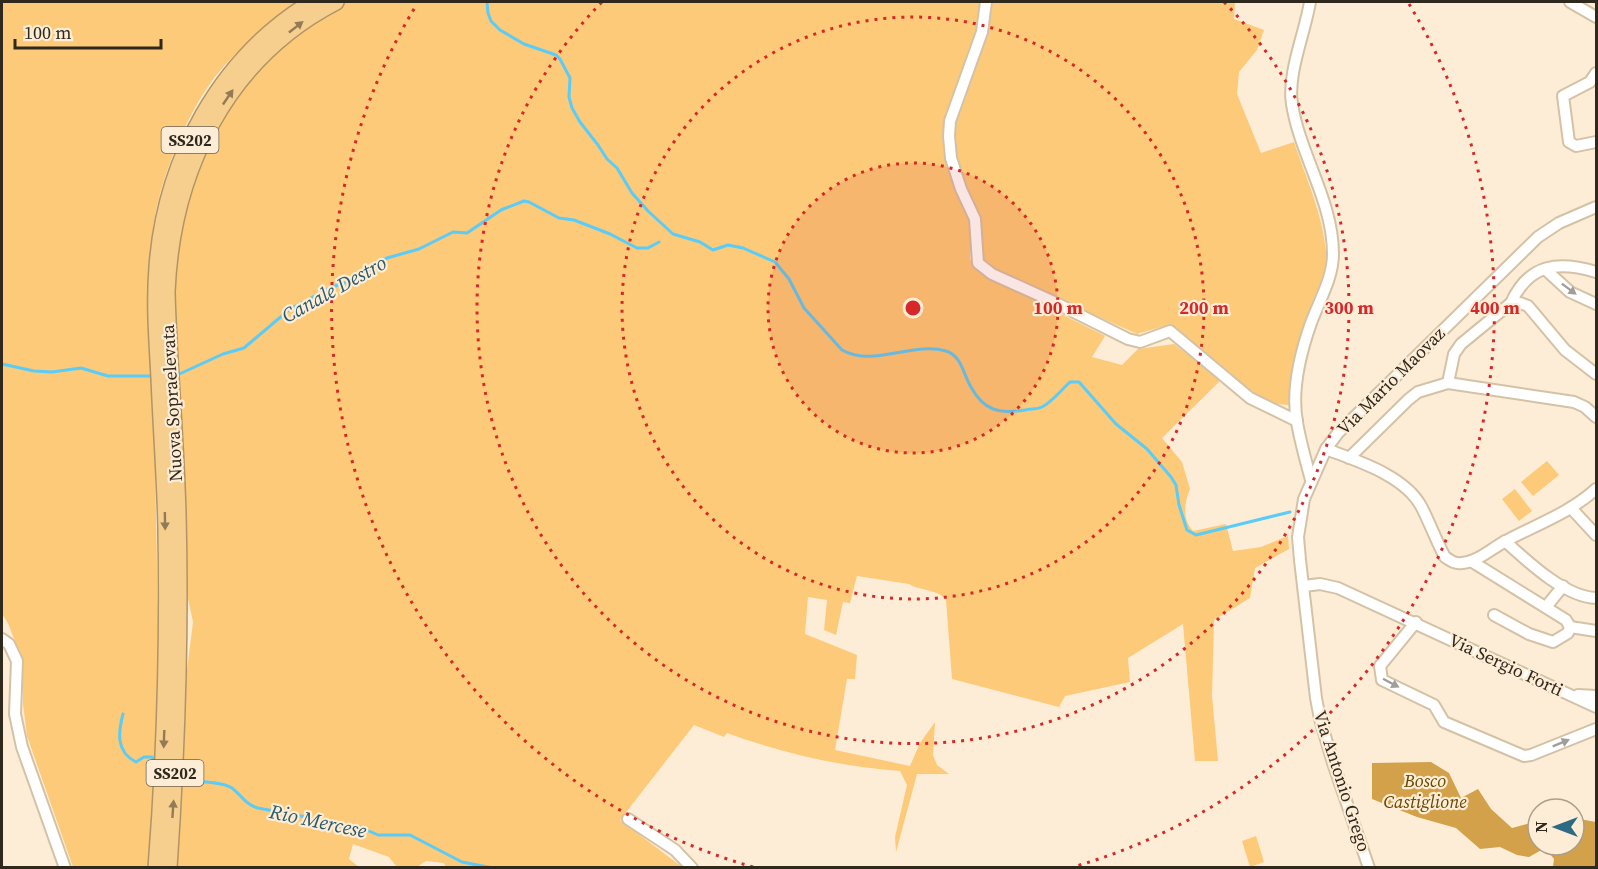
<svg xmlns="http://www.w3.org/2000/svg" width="1598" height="869" font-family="'Source Serif 4',serif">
<rect width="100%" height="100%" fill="#fdedd6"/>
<g fill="#fcca78" fill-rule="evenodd">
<path d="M2,2H981L980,21L968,51L943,130L944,155L970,224V260L984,275L1105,336L1092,357L1122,365L1138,349L1174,344L1221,380L1162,438L1182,462L1190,489C1184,503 1182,519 1193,531L1226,524L1233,551L1261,547L1288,536L1289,549L1255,568L1250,598L1214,620L1212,696L1218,761H1195L1183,624L1128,658L1130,682L1065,696L1059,707L952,679L946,600C938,589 920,591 909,584L857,576L850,603L843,602L836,635L824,630L827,600L808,597L805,634L857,655L855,679H847L835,750L910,766L920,743L935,722L933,755L937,765L949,774H917L896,852L895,837L907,785L900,771C842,767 782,753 727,733L724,737L694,725L620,820L682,867L446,868L444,863L426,861L417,867H397L389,857L353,844L349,859L359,867H73L27,736L23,704V662L8,623L2,614ZM246,44L264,65L242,92L219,126L204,155L171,249L152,242C154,193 183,120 212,81C221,68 235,54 246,44ZM184,462L187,594L193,622L186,678L159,680L155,463Z"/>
<path d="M990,2H1235L1234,19L1264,30L1257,50L1239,72L1237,94L1261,153L1294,142C1306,178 1323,215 1326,253C1327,274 1316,291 1309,310C1299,341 1291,372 1289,405L1274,404L1241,388L1171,324L1137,334L994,270L982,259L980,225L975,206L960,175L954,149V125Z"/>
<polygon points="1547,461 1559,475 1533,496 1521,482"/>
<polygon points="1515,489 1532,511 1519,521 1502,499"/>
<polygon points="1256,836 1264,862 1250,867 1242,841"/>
</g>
<polygon fill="#d2a14a" points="1431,762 1449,773 1461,798 1478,789 1491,809 1512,828 1538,821 1538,845 1574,845 1574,818 1596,822 1596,867 1553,867 1554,859 1545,848 1529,857 1517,855 1500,847 1480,849 1456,828 1417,817 1372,799 1372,763"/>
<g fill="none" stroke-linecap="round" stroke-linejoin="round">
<g stroke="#5accf7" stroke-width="3">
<path d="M487,2L488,13L491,21L500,30L524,44L556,55L560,59L570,78L569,97L572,108L580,122L598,145L607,159L617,168L632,193L648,211L673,234L700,242L713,250L728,245L743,248L775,262L789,279L804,308L842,350C874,368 912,341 946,351C962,356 963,374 971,387C984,411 999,414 1025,410C1031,408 1036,410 1042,407C1053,401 1061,390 1070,382H1079L1116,424L1147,449L1171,477L1176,485L1179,505L1187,530L1196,535L1290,512"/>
<polyline points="2,364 34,371 52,372 81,368 108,376 154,376"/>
<polyline points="175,376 223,354 244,348 290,309 332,287 357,279 387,258 419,249 453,232 467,233 501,210 524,201 529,202 559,218 574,220 610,234 637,248 648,248 659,242"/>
<path d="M123,714C118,733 116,752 136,762L144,757H152L156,763"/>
<path d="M180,781C193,781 221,781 232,788C241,795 246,805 258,808L306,817L335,826L360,827L378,835H410L462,862L493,868"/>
</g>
<g stroke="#d4c2a6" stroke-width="14">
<g id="minor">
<polyline points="986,2 982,32 950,121 949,136 951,158 961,189 975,219 978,263 992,274 1054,302 1128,339 1140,342 1170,331 1250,398 1297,421"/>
<path d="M1310,2C1305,33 1287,74 1292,104C1300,155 1333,201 1333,254C1333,278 1319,301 1311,323C1300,354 1291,389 1297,422C1300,441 1306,461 1311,480"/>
<polyline points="1570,2 1596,17"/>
<polyline points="1596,73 1590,82 1563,96 1569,142 1576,146 1596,142"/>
<polyline points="1545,269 1570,292 1596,304"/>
<polyline points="1511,303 1520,303 1528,306 1565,350 1596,374"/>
<path d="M1448,383L1454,354L1461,344L1511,303C1529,263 1559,261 1596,272"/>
<path d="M1326,449C1357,461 1404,475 1421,506C1430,523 1436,541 1445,557C1451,561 1455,564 1462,563C1477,562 1491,549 1504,542C1535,525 1570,513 1596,489"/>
<polyline points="1349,458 1409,399 1418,392 1448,383 1574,402 1585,407 1596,417"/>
<polyline points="1571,508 1596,535"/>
<path d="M1505,541C1528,562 1565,597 1596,598"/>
<polyline points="1471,561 1566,620 1570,627 1568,633 1553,642 1529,634 1494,615"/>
<polyline points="1304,586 1320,584 1338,588 1596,707"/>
<polyline points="1546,607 1563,586"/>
<polyline points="1416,622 1380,666 1382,680 1434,705 1444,722 1524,756 1531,755 1596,729"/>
<polyline points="1570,627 1596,631"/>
<polyline points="2,639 9,644 17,661 15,714 22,747 65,868"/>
<polyline points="1578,695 1596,696"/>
<polyline points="628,819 675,850 692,868"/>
<polyline points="1369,868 1333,763 1320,719 1316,698 1300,560 1298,537 1304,499 1326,449 1338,433 1538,237 1559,223 1596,207"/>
</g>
</g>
<g stroke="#b09466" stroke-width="18">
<g id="highway">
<path d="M156,868C165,755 168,643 166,530C165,479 161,428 159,378C157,341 154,304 157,267C165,160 219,58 312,2"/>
<path d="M169,868C177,750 181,632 178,514C176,440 169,366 167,292C172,171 226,59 336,2"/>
</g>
</g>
<use href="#minor" stroke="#fff" stroke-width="10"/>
<use href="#highway" stroke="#f6ce8e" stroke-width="15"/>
</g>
<defs><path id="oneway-solid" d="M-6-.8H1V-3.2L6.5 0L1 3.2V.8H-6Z" transform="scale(1.5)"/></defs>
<g fill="#927b56">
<use href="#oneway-solid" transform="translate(296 27) rotate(-38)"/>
<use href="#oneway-solid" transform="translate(228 97) rotate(-56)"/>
<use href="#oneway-solid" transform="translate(165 521) rotate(89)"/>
<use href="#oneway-solid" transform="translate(164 739) rotate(92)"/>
<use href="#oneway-solid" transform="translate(173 809) rotate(-86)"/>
</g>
<g fill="#a19e99">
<use href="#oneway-solid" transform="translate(1569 289) rotate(37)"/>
<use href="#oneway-solid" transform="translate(1391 683) rotate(28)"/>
<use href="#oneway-solid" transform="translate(1561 743) rotate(-22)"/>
</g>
<circle cx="913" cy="308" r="145" fill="#d62828" fill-opacity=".12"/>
<g fill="none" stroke="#d62828" stroke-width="3" stroke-dasharray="3 6">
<circle cx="913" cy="308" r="145"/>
<circle cx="913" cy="308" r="291"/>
<path d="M1224 2A436 436 0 1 1 602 2"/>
<path d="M753 867A582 582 0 0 1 417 4M1409 4A582 582 0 0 1 1073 867"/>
</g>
<g text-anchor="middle" stroke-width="4.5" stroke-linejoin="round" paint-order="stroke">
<g fill="#fdedd6" stroke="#6d6354" stroke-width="1.5">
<rect x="161.5" y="127" width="57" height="26" rx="4.5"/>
<rect x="146.5" y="760" width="57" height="26" rx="4.5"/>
</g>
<g font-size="16" font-weight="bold" fill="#2f281d">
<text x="190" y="146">SS202</text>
<text x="175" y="779">SS202</text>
</g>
<g font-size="18" fill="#2f281d" stroke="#fdedd6">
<text transform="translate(1391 381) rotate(-45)" y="6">Via Mario Maovaz</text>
<text transform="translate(172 403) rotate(-93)" y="6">Nuova Sopraelevata</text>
<text transform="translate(1506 665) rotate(25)" y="6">Via Sergio Forti</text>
<text transform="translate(1342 781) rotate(72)" y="6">Via Antonio Grego</text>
</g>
<g font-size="18" font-style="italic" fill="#684700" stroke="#fdedd6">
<text x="1425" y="787">Bosco<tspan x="1425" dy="21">Castiglione</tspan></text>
</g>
<g font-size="20" font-style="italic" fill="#2a596c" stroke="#fdedd6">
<text transform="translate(334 289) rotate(-29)" y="7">Canale Destro</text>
<text transform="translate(318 821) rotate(12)" y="7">Rio Mercese</text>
</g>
</g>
<circle cx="913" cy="308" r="9" fill="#d62828" stroke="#fdedd6" stroke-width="3"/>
<g font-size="18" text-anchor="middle" font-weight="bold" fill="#d62828" stroke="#fdedd6" stroke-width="4.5" stroke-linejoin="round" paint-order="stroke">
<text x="1058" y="314">100 m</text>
<text x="1204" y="314">200 m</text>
<text x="1349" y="314">300 m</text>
<text x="1495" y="314">400 m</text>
</g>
<rect width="1598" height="869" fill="none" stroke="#2f281d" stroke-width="6"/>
<g transform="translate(1556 827) rotate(270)"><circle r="28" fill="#fdedd6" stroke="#ab9e8c" stroke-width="1.5"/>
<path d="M0-4.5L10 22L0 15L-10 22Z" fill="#2e6a82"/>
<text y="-9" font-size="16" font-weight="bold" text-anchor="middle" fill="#2f281d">N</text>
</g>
<path d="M15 39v9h146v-9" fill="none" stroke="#2f281d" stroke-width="3"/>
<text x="24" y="39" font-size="18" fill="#2f281d" stroke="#fdedd6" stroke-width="4.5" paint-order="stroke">100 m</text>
</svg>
